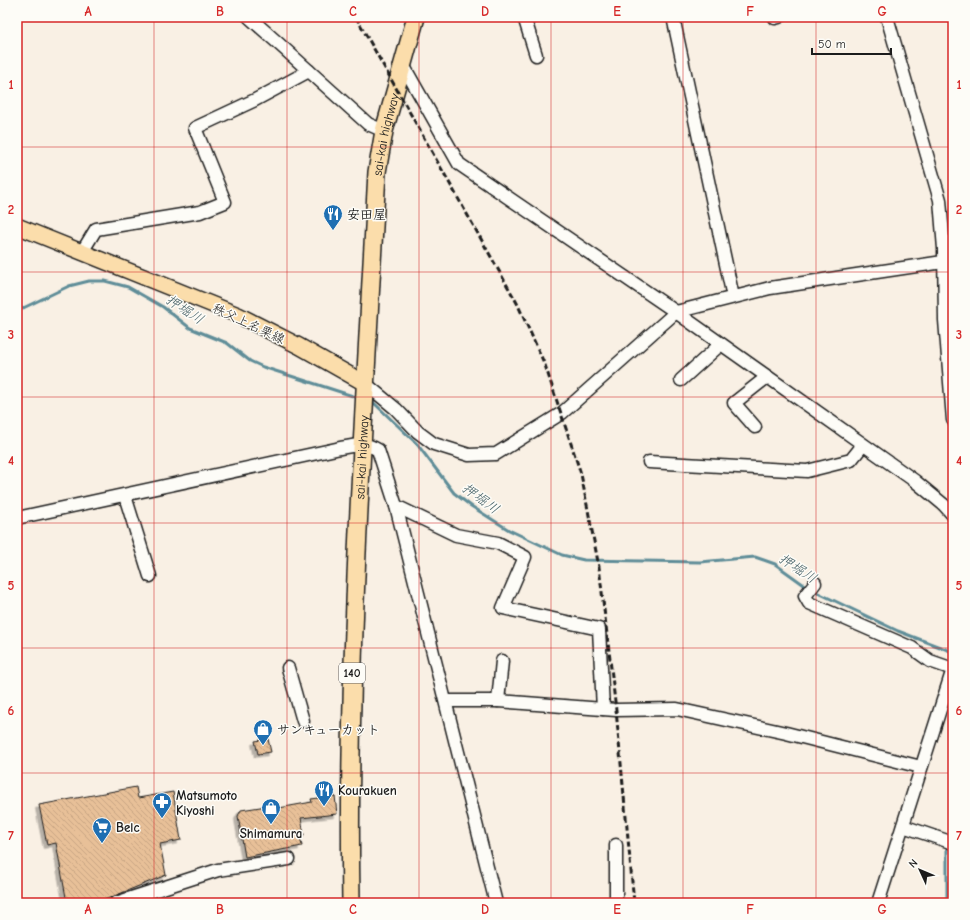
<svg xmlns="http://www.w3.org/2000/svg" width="970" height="920" font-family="'Comic Neue','Klee One',sans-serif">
<defs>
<pattern id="building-back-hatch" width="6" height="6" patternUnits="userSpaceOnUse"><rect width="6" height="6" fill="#e8c098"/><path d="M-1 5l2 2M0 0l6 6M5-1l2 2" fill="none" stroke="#c6a482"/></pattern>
<filter id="shadow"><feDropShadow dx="-3.5" dy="3.5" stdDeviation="0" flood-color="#0004"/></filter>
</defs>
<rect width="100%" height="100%" fill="#f9f0e4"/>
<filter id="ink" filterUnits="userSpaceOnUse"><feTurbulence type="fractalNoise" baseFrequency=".025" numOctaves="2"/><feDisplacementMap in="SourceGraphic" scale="8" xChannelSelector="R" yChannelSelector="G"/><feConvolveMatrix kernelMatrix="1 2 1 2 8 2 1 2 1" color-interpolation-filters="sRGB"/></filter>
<g filter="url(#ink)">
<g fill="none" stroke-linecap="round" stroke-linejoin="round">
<g stroke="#5f8d98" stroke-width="3">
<polyline points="17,311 69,286 89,281 105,281 128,287 163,307 190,328 227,343 250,361 263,367 359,398"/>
<polyline points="370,402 375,404 417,444 454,493 471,506 509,530 562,555 584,560 700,562 755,557 775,564 807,587"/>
<polyline points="812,590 898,631 953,652"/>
<polyline points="953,761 953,770"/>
<polyline points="951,834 953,827"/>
<polyline points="947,903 947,848"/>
</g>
</g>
<g fill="url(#building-back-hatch)" stroke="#1c1c1c" filter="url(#shadow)">
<polygon points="268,739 271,752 258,754 255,741"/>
<polygon points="136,787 138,798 173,792 181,840 160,844 166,875 97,903 67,903 56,843 47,845 39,805"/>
<polygon points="335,796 337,814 301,818 304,835 300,836 302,846 245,857 238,816 241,810 273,805 279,808 312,802 311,799"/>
</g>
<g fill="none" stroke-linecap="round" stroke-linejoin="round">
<g stroke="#1c1c1c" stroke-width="15">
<g id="minor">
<polyline points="249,17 368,124 384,131"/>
<polyline points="524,17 536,55"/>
<polyline points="673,17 733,297"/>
<polyline points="887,17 940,200 944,249 945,320 953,420"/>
<polyline points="775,18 779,17"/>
<polyline points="403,65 459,164 676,312 915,481 944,505 953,515"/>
<polyline points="82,252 96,229 200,212 225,202 195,128 255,100 309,71"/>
<polyline points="681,380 721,344"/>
<polyline points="366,384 396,409 418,432 434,444 469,455 496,454 562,413 676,312 770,288 943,262"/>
<polyline points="755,427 734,403 767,377"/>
<polyline points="649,462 807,471 851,460 863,445"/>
<polyline points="125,496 150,576"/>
<polyline points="396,506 456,535 498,543 525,557 503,608 599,629 603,709"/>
<path d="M17,518L336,449C351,446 365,441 378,450L396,506L496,903"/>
<polyline points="815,583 805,596 809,603 912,648 930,661 953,669"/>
<polyline points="288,668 303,721"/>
<polyline points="446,701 498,701 616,710 677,709 786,733 921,767"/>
<polyline points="498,701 502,661"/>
<polyline points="903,826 953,843"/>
<polyline points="116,903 218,870 289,859"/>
<polyline points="616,903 616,845"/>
<polyline points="878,903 953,669"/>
</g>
</g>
<g stroke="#1c1c1c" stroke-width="18">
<polyline id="major" points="17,226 238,315 299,346 366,384"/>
</g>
<g stroke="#1c1c1c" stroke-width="20">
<g id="highway">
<path id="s1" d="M351,903C347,659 364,416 377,172L384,131L416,17"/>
</g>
</g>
<use href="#minor" stroke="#fdfcf7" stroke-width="12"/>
<use href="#major" stroke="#fbddab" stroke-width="15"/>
<use href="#highway" stroke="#fbddab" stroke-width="17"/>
<polyline stroke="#1c1c1c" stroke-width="3" stroke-dasharray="6 3" stroke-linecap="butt" points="356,17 517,303 545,365 581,474 599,567 616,710 634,903"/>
</g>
</g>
<path fill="none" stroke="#d62828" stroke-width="1" stroke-opacity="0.55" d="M154,17V903M287,17V903M419,17V903M551,17V903M683,17V903M816,17V903M17,147H953M17,272H953M17,397H953M17,523H953M17,648H953M17,773H953"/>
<defs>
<g id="restaurant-pin" transform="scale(1)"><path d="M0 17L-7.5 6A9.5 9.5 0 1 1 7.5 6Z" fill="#1f6fb2" stroke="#fdfcf7"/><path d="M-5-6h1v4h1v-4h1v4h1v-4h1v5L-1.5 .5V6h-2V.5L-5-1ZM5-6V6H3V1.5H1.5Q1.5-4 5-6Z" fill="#fff"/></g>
<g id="shop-pin" transform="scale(1)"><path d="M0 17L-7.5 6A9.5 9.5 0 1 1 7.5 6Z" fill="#1f6fb2" stroke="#fdfcf7"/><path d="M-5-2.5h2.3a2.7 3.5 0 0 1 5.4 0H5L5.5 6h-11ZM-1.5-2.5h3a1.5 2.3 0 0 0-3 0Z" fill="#fff"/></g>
<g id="pharmacy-pin" transform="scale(1)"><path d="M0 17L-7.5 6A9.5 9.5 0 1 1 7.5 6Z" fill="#1f6fb2" stroke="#fdfcf7"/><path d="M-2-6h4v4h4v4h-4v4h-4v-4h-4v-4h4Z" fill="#fff"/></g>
<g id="supermarket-pin" transform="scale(1)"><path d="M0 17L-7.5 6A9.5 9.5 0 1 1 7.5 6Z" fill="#1f6fb2" stroke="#fdfcf7"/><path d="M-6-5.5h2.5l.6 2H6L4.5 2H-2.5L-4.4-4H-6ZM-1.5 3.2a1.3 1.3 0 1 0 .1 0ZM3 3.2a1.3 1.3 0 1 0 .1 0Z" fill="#fff"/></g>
</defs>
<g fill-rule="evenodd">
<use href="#restaurant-pin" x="333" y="214"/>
<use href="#shop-pin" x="263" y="729"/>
<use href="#restaurant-pin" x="324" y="790"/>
<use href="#pharmacy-pin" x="162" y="802"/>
<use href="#shop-pin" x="271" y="808"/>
<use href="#supermarket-pin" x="102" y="827"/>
</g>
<g text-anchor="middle" stroke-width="3" stroke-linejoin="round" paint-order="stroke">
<rect fill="#fdfcf7" stroke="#605f5e" stroke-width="1" x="339" y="663" width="26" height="20" rx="3"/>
<g font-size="12" font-weight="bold" fill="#1c1c1c">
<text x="352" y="677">140</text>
</g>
<g font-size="13" fill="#1c1c1c" stroke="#fdfcf7">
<text dy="5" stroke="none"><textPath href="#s1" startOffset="770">sai-kai highway</textPath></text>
<text transform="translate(249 323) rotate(25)" y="5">秩父上名栗線</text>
<text dy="5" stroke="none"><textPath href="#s1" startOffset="446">sai-kai highway</textPath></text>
</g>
<g font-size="13" font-weight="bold" fill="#1c1c1c" stroke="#fdfcf7" text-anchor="start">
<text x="347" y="219">安田屋</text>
<text x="277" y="734">サンキューカット</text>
<text x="338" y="795">Kourakuen</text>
<text x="176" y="800">Matsumoto<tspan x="176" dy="15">Kiyoshi</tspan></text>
<text x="116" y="832">Belc</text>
<text x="271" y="838" text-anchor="middle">Shimamura</text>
</g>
<g font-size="14" font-style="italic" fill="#435e64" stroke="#fdfcf7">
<text transform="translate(185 309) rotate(33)" y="5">押堀川</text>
<text transform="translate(481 498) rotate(36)" y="5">押堀川</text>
<text transform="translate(798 568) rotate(33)" y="5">押堀川</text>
</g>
</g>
<rect width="970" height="920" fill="none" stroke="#fdfcf7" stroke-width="44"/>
<g transform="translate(920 870) rotate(314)" stroke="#fdfcf7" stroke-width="3" paint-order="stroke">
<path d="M0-3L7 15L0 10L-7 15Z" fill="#1c1c1c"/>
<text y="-6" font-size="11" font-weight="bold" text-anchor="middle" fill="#1c1c1c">N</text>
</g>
<path d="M812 48v6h79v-6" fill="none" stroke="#1c1c1c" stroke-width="2"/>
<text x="818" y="48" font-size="12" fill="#1c1c1c" stroke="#fdfcf7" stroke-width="3" paint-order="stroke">50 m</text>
<rect x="22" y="22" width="926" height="876" fill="none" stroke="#d62828" stroke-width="1.5"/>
<g font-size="13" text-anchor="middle" font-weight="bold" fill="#d62828">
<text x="88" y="16">A</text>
<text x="220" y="16">B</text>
<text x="353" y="16">C</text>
<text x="485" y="16">D</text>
<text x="617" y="16">E</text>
<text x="750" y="16">F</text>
<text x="882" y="16">G</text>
<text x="11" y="89">1</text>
<text x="959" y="89">1</text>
<text x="11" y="214">2</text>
<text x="959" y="214">2</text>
<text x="11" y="339">3</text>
<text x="959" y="339">3</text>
<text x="11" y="465">4</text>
<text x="959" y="465">4</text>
<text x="11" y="590">5</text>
<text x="959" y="590">5</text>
<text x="11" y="715">6</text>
<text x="959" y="715">6</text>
<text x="11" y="840">7</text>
<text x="959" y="840">7</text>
<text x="88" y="914">A</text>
<text x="220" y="914">B</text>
<text x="353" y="914">C</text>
<text x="485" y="914">D</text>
<text x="617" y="914">E</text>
<text x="750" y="914">F</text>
<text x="882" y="914">G</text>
</g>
</svg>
